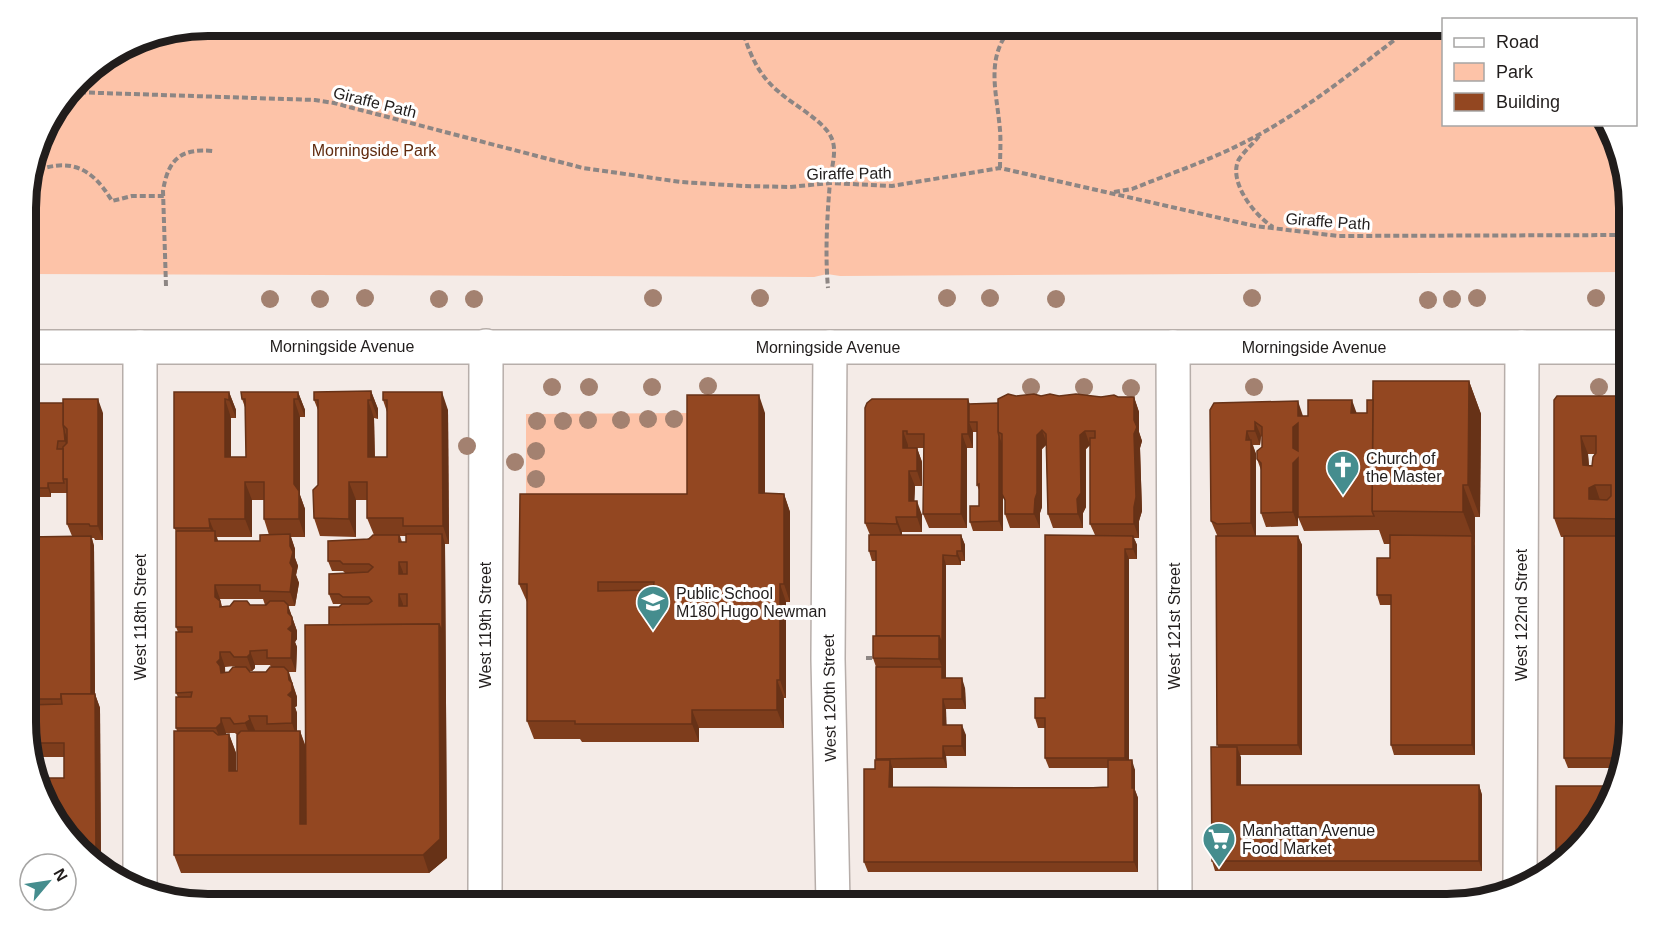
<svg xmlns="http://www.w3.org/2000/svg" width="1655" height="930" font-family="Helvetica,sans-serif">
<rect width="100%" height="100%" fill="#f4ebe7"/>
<g fill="#fdc3a8">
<polygon points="208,26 1443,26 1444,124 1605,125 1629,195 1629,272 840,276 827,274 814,277 27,274 27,184 44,127 87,71 138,39"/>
<polygon points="693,413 694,512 526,512 526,414"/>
</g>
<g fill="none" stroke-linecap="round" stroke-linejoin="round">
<g stroke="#b7aeaa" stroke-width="36">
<g id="minor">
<polyline points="27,347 1629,347"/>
<polyline points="830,347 828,659 833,904"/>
<polyline points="1173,347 1175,904"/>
<polyline points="1520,884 1522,347"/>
<polyline points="140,886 140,347"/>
<polyline points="485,904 486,346"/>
</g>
</g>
<g stroke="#8d8684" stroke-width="4" stroke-dasharray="6 3" stroke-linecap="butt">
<path d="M490,26C555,43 606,40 671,26"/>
<path d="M741,26C749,52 757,74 779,92C792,104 824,121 831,137C838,150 831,168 830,182C827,217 825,254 828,288"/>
<polyline points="71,92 315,100 334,103 583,168 681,182 743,186 790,187 830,183 892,186 1000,168 1255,226 1338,236 1629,235"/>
<path d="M1259,136C1253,144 1243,152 1238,161C1229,183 1255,216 1273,227"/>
<path d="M1000,168C1000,155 1001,142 1000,130C997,92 984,57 1013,26"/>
<path d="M30,173C69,157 91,166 112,201L132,196H164"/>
<path d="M1114,192L1132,189C1169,174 1208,161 1243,143C1305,112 1358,67 1413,26"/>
<path d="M166,286L163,191C168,159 181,148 213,151"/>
<polyline points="866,658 878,658"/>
</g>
<use href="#minor" stroke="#fff" stroke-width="33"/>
</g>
<g fill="#a38170">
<circle cx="365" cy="298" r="9"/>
<circle cx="653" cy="298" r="9"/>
<circle cx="760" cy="298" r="9"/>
<circle cx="947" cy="298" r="9"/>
<circle cx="990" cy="298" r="9"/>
<circle cx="1252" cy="298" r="9"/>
<circle cx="1477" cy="298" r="9"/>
<circle cx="1596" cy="298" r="9"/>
<circle cx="270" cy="299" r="9"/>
<circle cx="320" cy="299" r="9"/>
<circle cx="439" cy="299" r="9"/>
<circle cx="474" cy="299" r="9"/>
<circle cx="1056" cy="299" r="9"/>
<circle cx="1452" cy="299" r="9"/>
<circle cx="1428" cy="300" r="9"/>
<circle cx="708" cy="386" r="9"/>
<circle cx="552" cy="387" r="9"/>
<circle cx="589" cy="387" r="9"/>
<circle cx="652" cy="387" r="9"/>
<circle cx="1031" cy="387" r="9"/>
<circle cx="1084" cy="387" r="9"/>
<circle cx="1254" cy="387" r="9"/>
<circle cx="1599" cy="387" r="9"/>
<circle cx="1131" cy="388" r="9"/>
<circle cx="648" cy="419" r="9"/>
<circle cx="674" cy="419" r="9"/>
<circle cx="588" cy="420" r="9"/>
<circle cx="621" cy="420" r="9"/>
<circle cx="537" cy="421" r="9"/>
<circle cx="563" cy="421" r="9"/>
<circle cx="467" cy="446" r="9"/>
<circle cx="536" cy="451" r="9"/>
<circle cx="515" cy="462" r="9"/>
<circle cx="536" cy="479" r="9"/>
</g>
<g fill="#7e3d1c" fill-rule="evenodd">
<polygon points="1469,381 1481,414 1480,517 1475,517 1475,755 1394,755 1391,745 1391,605 1380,605 1377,595 1390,558 1390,544 1384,544 1379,530 1304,531 1298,517 1298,477 1298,526 1266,527 1261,513 1261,470 1257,459 1262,447 1262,437 1261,436 1260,445 1253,445 1256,454 1256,536 1298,536 1302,545 1302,755 1240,755 1241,785 1479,785 1482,795 1482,871 1215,871 1212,861 1218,747 1217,535 1211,521 1210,410 1303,416 1367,413 1373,400"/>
<path d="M371,391L378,409V419L374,418L375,457H387V412L383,400V392L448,410L449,544H445L447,858L429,873H181L174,855L177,731L176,728L178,697L176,693L178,632L176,627V531L174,528V392H229L236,410V418H231V457H246V410L242,399L298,392L305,410V417H300V495L305,509V537H291L295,549V558L298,566L296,575L299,583L295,606H288L297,631V639L295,642L297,647L296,672H289L297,697V706L295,707L297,713V731H300L306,747L329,625L339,607L342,604H333L329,594L345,573L343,571H332L328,561L374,535L367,518V500H356V537L320,536L314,518L318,485V410L314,400ZM252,500H264V519L269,535L260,541H218L217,537H252ZM400,536H406V542H402ZM220,599H263L265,605L222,606ZM255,665H270L271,667L266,672H250V671H252L255,668ZM235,666L229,672H225V667ZM226,733H235L237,735V771H236V753L229,734H226Z"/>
<path d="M1016,396H1041L1134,397L1139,412V432L1142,441L1140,448L1142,511L1139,521V538H1134L1137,545V559H1129V760L1135,770V790L1138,798V872H868L864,862L876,760V667L873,658L876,636V561H872L869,551L870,535L865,523V408L968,399L969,404L998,403ZM973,432H977V485L979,490V506L970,522L973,531H1003V497L1005,501V514L1010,528H1040V513L1042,507V449L1046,445L1048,514L1053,528H1083V513L1086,507V449L1090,445V524L1095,535L1045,698L1035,718L1038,728H1045V758L1049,768H1108V787H893V768H947L946,756H966V735L946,725V709H966L965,688L946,678V565H961V561H965V545L961,535H902V532H922V515L914,501L915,486H922V462L917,448H924L923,514L929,528H967V448H973Z"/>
<path d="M1629,396V734L1619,768H1568L1564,758V537H1561L1554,518V400ZM1588,454H1595L1592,466L1589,465Z"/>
<polygon points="27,403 103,413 103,540 95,540 94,538 92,538 94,546 95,694 100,708 101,866 63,830 62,825 57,824 39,778 64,778 64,757 31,757 27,746 27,537 72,536 67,524 67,493 51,493 51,497 32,497 32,525 27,525 27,445 31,445 32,449 34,449 32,444 27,444"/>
<polygon points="765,413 765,493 784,494 790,512 790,602 786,602 786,698 784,698 784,728 699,728 699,742 582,742 580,739 534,739 527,721 527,602 519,584 687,494"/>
</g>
<g fill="#673217">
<polygon points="1469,381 1481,414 1480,517 1468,485"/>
<polygon points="371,391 378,409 378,419 371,400"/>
<polygon points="229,392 236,410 236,418 229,400"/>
<polygon points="298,392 305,410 305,417 298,399"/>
<polygon points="442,392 448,410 449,544 443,526"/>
<polygon points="759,395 765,413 765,512 759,493"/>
<polygon points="1134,397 1139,412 1139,432 1142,441 1140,448 1142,511 1139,521 1139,538 1134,524"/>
<polygon points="98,399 103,413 103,540 98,526"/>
<polygon points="225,399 231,418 231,475 225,457"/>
<polygon points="294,399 300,417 300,495 305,509 305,537 299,519 294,484"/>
<polygon points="968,399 973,413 969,422 973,432 973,448 968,434"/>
<polygon points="368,400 374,418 375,475 368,457"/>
<polygon points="1352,400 1357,414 1351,413"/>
<polygon points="1298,401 1303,416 1298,416"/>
<polygon points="1255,422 1261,436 1260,445 1255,431"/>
<polygon points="1298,423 1298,526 1293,512 1293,427"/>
<polygon points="1622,429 1629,447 1629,532 1624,519 1622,476"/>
<polygon points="64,430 68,440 68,451 65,441"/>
<polygon points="1042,430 1047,444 1042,449 1042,507 1040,513 1040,528 1034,514 1037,435"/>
<polygon points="903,431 908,445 908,462 903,448"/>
<polygon points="1085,431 1090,445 1086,449 1086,507 1083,513 1083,528 1078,514 1077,499 1080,435"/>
<polygon points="1247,431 1256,454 1256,538 1251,523"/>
<polygon points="962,434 967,448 967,528 961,514"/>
<polygon points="999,436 1003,446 1003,531 999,521"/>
<polygon points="1581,436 1588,454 1590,483 1583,465"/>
<polygon points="917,448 922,462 922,486 917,471"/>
<polygon points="909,471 915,486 914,515 909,501"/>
<polygon points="245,482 252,500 252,537 245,519"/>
<polygon points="349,482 356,500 356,537 349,519"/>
<polygon points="48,483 51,493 51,497 48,488"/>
<polygon points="1463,485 1475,517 1475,544 1463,512"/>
<polygon points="1595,485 1601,503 1589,499 1589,488"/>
<polygon points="29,488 32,497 32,525 29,515"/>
<polygon points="784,494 790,512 790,602 784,584"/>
<polygon points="917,501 922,515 922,532 917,517"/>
<polygon points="896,517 902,532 902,538 897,524"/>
<polygon points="209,519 220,546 220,555 210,528"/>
<polygon points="290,534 295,549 295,558 298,566 296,575 299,583 295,606 290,592"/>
<polygon points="442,534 445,544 447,858 429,873 423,855 439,624"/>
<polygon points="961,535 965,545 965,561 962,551"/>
<polygon points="91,536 94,546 95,708 91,699"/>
<polygon points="1133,536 1137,545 1137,559 1133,549"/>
<polygon points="1298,536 1302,545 1302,755 1298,745"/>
<polygon points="1472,536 1475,546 1475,755 1472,745"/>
<polygon points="1125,549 1129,559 1129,768 1125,758"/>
<polygon points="957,551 961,561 961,565 957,556"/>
<polygon points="943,555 946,565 946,688 942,678 942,667 939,659 939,636"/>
<polygon points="399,562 403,572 403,584 399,574"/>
<polygon points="780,584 786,602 786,698 780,680"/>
<polygon points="215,585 220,599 220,612 215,597"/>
<polygon points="399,594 403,604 403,616 399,606"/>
<polygon points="288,605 297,631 297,639 295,642 297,647 296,672 291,658 288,629"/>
<polygon points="250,651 255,665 255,668 252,671 247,657"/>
<polygon points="220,652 225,667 226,687 217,662"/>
<polygon points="288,671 297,697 297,706 295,707 297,713 297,738 292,723 288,695"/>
<polygon points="962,678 965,688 966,709 962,699"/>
<polygon points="777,680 784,698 784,728 777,710"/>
<polygon points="95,694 100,708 101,866 96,861"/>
<polygon points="943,699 946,709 947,734 943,725"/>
<polygon points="692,710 699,728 699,742 692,724"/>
<polygon points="249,716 255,730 255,734 251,738 245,723"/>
<polygon points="221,718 226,733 226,737 221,742 216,728"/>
<polygon points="962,725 966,735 966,756 962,746"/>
<polygon points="300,731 306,749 307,842 300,824"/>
<polygon points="229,734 236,753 236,790 229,771"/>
<polygon points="943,746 946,756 947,768 943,758"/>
<polygon points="1237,747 1241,757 1241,795 1237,785"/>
<polygon points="890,760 893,770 893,797 889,787"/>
<polygon points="1132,760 1135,770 1135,790 1138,798 1138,872 1134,862"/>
<polygon points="1479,785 1482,795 1482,871 1479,861"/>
</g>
<g fill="#934721" stroke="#673217" stroke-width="1.5" fill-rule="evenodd">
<polygon points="1373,381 1469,381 1468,485 1463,485 1463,512 1372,511"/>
<polygon points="371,391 371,400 368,400 368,457 387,457 387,400 383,400 383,392 442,392 443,526 403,526 403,518 367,518 367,482 349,482 349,519 314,518 313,490 318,485 318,400 314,400 314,392"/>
<polygon points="174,392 229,392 229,400 225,399 225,457 246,457 245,399 242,399 241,392 298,392 298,399 294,399 294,484 299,491 299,519 264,519 264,482 245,482 245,519 209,519 210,528 174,528"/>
<polygon points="1008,394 1016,396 1034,394 1041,396 1050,394 1059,396 1076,394 1101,397 1114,395 1118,397 1134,397 1134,420 1137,427 1134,434 1136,497 1134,507 1134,524 1090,524 1090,438 1095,438 1095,431 1085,431 1080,435 1081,493 1077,499 1078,514 1048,514 1046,434 1042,430 1037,435 1037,493 1035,499 1034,514 1005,514 1005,500 1002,494 1002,434 998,432 998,399"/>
<path d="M687,395H759V493L784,494V584H780V680H777V710H692V724H575V721H527V584H519L520,494H687ZM598,582H654L653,590L598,591Z"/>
<path d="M1557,396H1629V429H1622V476H1629L1628,514L1624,519L1554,518V400ZM1581,436H1596V453L1593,457L1592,466L1583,465ZM1595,485H1611V496L1607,500L1589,499V488Z"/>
<polygon points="63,399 98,399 98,526 90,526 89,524 67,524 67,479 63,479 63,447 67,443 67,429 63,425"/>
<polygon points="872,399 968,399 968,434 962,434 961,514 923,514 924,434 907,434 907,431 903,431 903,448 917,448 917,471 909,471 909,501 917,501 917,517 896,517 897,524 865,523 865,408 867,403"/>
<path d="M1308,400H1352L1351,413H1367V400H1373L1372,511L1374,516L1298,517V458L1293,463V512L1261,513V463L1257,459V451L1262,447V427L1255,422V431H1247L1246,440H1251V523L1217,524L1211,521L1210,410L1214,403L1298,401V416H1308ZM1298,423V451L1293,448V427Z"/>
<polygon points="27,403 63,403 63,425 64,430 65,441 58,441 57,449 63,449 63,479 64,483 48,483 48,488 29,488 29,515 27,515 27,445 31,445 31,449 39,449 39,441 31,441 31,434 27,435"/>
<polygon points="998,403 998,432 999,436 999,521 970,522 970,506 979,506 979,484 977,485 977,422 969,422 969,404"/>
<polygon points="176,531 215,531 215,541 260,541 260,535 290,534 290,546 293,552 290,563 293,568 290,592 260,591 260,585 215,585 215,597 220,601 220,607 230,606 234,601 247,601 250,605 266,605 270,601 284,601 288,605 288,613 292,617 292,625 288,629 292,632 291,658 267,658 267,650 250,651 250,654 247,657 234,657 230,652 220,652 220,659 217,662 220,666 221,673 229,672 233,667 246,667 250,672 266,672 270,667 284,667 288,671 289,680 292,683 292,691 288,695 292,698 292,723 267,724 267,716 249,716 250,720 245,723 234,724 230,718 221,718 221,723 216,728 176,728 176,697 191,697 192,692 176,693 176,632 192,632 192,627 176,627"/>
<path d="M406,534H442V632L439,624L329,625V607H339L342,604H368L372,601L369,597H343L339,594H329V574L368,572L373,567L369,564H343L340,561H328V541L369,539L373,535H399V542H406ZM399,562H407V574H399ZM399,594H407V606H399Z"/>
<polygon points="869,535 961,535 962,551 957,551 957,556 943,555 942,644 939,636 876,636 876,551 869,551"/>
<polygon points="1045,535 1133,536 1133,549 1125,549 1125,758 1045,758 1045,718 1035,718 1035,698 1045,698"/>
<polygon points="1390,535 1472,536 1472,745 1391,745 1391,595 1377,595 1377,558 1390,558"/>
<polygon points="91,536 91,694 61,694 61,699 27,699 27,537"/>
<polygon points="1216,536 1298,536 1298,745 1217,745"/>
<polygon points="1564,536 1629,536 1629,734 1622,758 1564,758"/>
<polygon points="439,624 440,839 423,855 174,855 174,731 213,731 218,735 229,734 229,771 237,771 237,735 241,731 300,731 300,824 306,824 305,625"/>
<polygon points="873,636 939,636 939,659 873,658"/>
<polygon points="876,667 942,667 942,678 962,678 962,699 943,699 943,725 962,725 962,746 943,746 943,758 876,759"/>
<polygon points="61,694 95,694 96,861 64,831 66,831 71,826 62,827 62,810 52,810 52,813 39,778 64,778 64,743 27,743 27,705 62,704"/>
<polygon points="1211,747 1237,747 1237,785 1479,785 1479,861 1212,861"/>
<polygon points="875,760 890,760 889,787 1088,788 1108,787 1108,760 1132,760 1132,788 1134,788 1134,862 864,862 864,769 875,769"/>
<polygon points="1556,786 1614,786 1605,813 1561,861 1556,861"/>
</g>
<defs>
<g id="church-pin" transform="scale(1.725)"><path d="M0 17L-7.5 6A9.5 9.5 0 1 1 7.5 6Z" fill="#458d8e" stroke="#fff"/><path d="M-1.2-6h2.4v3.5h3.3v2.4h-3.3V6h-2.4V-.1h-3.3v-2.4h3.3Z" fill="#fff"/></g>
<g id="school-pin" transform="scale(1.725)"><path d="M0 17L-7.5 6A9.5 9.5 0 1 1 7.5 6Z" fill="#458d8e" stroke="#fff"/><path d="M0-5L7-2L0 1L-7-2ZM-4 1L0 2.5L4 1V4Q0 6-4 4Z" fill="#fff"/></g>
<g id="supermarket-pin" transform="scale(1.725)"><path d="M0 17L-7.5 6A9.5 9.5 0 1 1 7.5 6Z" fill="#458d8e" stroke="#fff"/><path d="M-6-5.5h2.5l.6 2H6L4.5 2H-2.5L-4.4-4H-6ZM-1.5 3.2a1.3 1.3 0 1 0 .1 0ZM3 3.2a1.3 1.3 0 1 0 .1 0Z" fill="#fff"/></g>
</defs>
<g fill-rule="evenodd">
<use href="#church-pin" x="1343" y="467"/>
<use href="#school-pin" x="653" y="602"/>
<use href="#supermarket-pin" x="1219" y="839"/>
</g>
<g text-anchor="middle" stroke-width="6" stroke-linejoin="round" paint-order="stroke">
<g font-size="16" fill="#211d1c" stroke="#fff">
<text transform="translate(375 102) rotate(14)" y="6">Giraffe Path</text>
<text transform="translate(849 173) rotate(-1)" y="6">Giraffe Path</text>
<text transform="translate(1328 221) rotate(4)" y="6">Giraffe Path</text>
<text x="342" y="352">Morningside Avenue</text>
<text x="828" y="353">Morningside Avenue</text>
<text x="1314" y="353">Morningside Avenue</text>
<text transform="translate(1521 615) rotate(-90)" y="6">West 122nd Street</text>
<text transform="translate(140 617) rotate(-90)" y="6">West 118th Street</text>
<text transform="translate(485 625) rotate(-90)" y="6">West 119th Street</text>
<text transform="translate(1174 626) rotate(-90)" y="6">West 121st Street</text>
<text transform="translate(829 698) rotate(-91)" y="6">West 120th Street</text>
</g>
<g font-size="16" fill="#602b0f" stroke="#fff">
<text x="374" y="156">Morningside Park</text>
</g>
<g font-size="16" fill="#211d1c" stroke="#fff" text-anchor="start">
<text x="1366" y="464">Church of<tspan x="1366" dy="18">the Master</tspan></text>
<text x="676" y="599">Public School<tspan x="676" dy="18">M180 Hugo Newman</tspan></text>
<text x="1242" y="836">Manhattan Avenue<tspan x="1242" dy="18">Food Market</tspan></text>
</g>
</g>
<path d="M0 0H1655V930H0ZM208 36H1447A172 172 0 0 1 1619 208V722A172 172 0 0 1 1447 894H208A172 172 0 0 1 36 722V208A172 172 0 0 1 208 36Z" fill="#fff" fill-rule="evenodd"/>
<path fill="none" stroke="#211d1c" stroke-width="8" d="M208 36H1447A172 172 0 0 1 1619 208V722A172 172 0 0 1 1447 894H208A172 172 0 0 1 36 722V208A172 172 0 0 1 208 36Z"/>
<rect x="1442" y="18" width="195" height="108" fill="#ffffff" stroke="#a6a5a4" stroke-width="1.5"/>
<rect x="1454" y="38" width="30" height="9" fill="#ffffff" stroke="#a6a5a4" stroke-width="1.5"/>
<text x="1496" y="48" font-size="18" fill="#211d1c">Road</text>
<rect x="1454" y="63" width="30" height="18" fill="#fdc3a8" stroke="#a6a5a4" stroke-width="1.5"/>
<text x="1496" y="78" font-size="18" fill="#211d1c">Park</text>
<rect x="1454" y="93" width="30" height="18" fill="#934721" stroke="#a6a5a4" stroke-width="1.5"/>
<text x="1496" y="108" font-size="18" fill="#211d1c">Building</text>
<g transform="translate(48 882) rotate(61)"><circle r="28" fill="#ffffff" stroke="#a6a5a4" stroke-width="1.5"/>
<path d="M0-4.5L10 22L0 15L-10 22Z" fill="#458d8e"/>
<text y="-9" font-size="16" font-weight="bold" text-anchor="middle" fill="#211d1c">N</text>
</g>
</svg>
